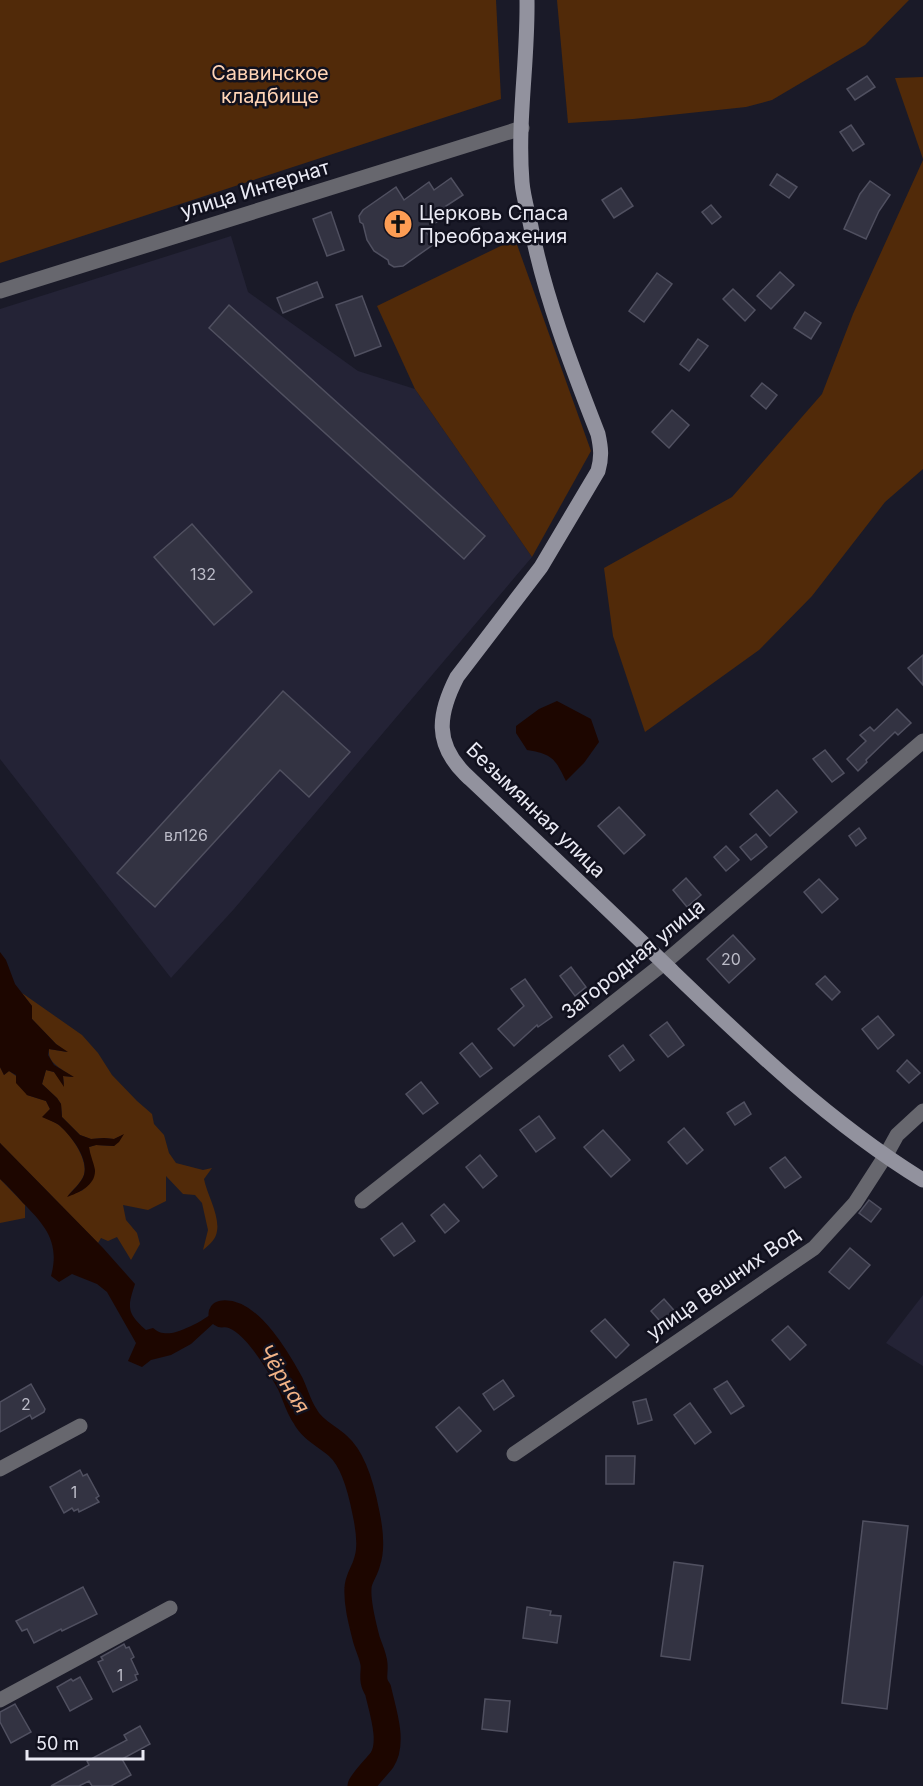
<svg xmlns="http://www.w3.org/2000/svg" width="923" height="1786" font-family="Inter,sans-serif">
<rect width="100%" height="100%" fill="#1a1a28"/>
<g fill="#242336">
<polygon points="231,236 248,292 358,371 415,389 532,557 234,909 171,978 0,759 0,309"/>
<polygon points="923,1295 923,1366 886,1343"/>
</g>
<g fill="#512a09">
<polygon points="0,0 496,0 501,99 0,263"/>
<polygon points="557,0 909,0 865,45 772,100 746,107 633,119 568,123"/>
<polygon points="923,77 923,159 895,78"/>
<polygon points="923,160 923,469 885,502 812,596 759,650 645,732 613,636 604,568 732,497 822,394 853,314"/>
<polygon points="515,239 591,451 532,557 415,389 377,306"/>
<path d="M22,993L82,1035L98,1053L112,1075L137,1101L152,1114L154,1124L164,1135L169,1153L176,1163L203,1170L212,1168L204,1179C207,1195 222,1219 216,1235C214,1241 208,1246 203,1250L208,1230L202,1203L195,1195L183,1194L166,1176V1201L148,1210L123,1205L126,1220L137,1233L140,1244L131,1260L117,1237L108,1241L101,1238L98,1243L0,1143V1067L4,1075L9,1071L16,1076L27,1095L46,1101L50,1109L43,1117C47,1119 52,1121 56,1123C69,1131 91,1162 83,1177C80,1184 72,1190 68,1196L83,1190L95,1171L90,1159L89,1147L96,1145L114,1146L123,1135L114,1139L104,1138L91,1139L80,1135L62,1117L61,1104L57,1098L42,1084L46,1070L54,1072L64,1085L63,1076L73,1077C63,1069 47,1064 49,1049L67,1052L56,1044L32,1019V1006Z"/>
<polygon points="0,1179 25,1205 25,1218 0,1223"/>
</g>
<g fill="#1d0600">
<path d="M557,701L591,719L599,742L584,763L566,781C555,759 553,754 527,750L516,733V726L539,709Z"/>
<path d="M0,952L6,960L15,984L32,1006V1019L56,1044L68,1052L49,1049L48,1055L54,1065L74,1077L63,1076L64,1087L54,1072L46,1070L42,1084L57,1098L61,1104L62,1117L80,1135L91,1139L104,1138L114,1139L124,1134L119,1142L114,1146L96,1145L89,1147C90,1155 95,1166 95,1171C95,1186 78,1193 67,1197C72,1191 82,1182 84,1175C89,1158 71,1136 59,1125C55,1122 48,1120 42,1117L50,1109L46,1101L27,1095L16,1083V1075L9,1071L4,1075L0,1067Z"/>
<path d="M0,1143L103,1248L135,1284C127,1308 127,1313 146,1330L153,1328C159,1333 164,1334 172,1333C183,1331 213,1317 218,1306C235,1306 244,1316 254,1329L225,1320L214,1323L191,1344L171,1355L151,1360L142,1367L128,1361L136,1343L107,1292L97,1284L72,1274L59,1282L51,1276C60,1243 46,1226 23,1203C16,1195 8,1186 0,1179Z"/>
</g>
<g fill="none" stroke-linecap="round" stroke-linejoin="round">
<path stroke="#1d0600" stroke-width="27" d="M222,1314C249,1310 279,1363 290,1383C295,1393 298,1406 305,1416C312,1430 327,1436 338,1446C354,1460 362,1492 366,1513C369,1527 372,1548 367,1562C365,1571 358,1579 358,1588C357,1604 362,1622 366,1638C368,1646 373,1655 374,1664C375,1674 371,1680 378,1690C382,1709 394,1742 382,1760C375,1769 367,1776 361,1786"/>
</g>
<g fill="#333342" stroke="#505060" stroke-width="1.5">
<polygon points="867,76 875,87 855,100 847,89"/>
<polygon points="851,125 864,144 853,151 840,132"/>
<polygon points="777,174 797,187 789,198 770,185"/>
<polygon points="451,178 463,195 446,206 450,213 425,230 434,244 403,266 394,267 389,264 388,260 374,251 367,240 363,224 360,222 359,216 363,210 396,187 404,200 429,182 434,190"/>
<polygon points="870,181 890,195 879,211 866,239 844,229 860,194"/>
<polygon points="621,188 633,206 614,218 602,200"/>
<polygon points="711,205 721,217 712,224 702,212"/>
<polygon points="331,212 344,250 327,256 313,219"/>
<polygon points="780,272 794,285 771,309 757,296"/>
<polygon points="657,273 672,284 644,322 629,311"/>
<polygon points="317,282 323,297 283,313 277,298"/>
<polygon points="733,289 755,310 745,321 723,299"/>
<polygon points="362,296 381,346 355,356 336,305"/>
<polygon points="229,305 485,536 464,559 209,328"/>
<polygon points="805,312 821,323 811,339 794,328"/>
<polygon points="698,339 708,346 689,371 680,364"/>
<polygon points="762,383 777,395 766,409 751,396"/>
<polygon points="672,410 689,425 669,448 652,432"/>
<polygon points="192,524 252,592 214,625 154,557"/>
<polygon points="923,655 923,685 908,668"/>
<polygon points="283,691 350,752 309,797 280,770 155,907 117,873"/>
<polygon points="897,709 911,723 898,735 895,732 866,760 867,762 858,771 847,759 866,741 860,735 870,727 874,731"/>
<polygon points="825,750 844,773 832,782 813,759"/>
<polygon points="777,790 797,812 770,836 750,814"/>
<polygon points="619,807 645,835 624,854 598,826"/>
<polygon points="859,828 866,838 856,846 849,836"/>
<polygon points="756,834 767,847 751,860 740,847"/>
<polygon points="726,846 739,860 726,871 714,857"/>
<polygon points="686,878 701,895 687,907 673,890"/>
<polygon points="819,879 838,899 822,913 804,892"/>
<polygon points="733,935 755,959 729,983 707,959"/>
<polygon points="571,967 586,987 575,996 560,976"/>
<polygon points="825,976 840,992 832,1000 816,984"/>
<polygon points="525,979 552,1017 538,1027 537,1025 514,1046 498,1029 524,1006 511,989"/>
<polygon points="878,1016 894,1035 878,1049 862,1029"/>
<polygon points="667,1022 684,1045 668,1057 650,1035"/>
<polygon points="472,1043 492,1068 480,1077 460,1053"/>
<polygon points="623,1045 634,1060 620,1071 609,1056"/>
<polygon points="907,1060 920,1073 909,1083 897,1071"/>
<polygon points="421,1082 438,1103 423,1114 406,1094"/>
<polygon points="744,1102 751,1114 735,1125 727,1113"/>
<polygon points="539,1116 555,1138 536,1152 520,1130"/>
<polygon points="684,1128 703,1150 687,1164 668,1142"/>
<polygon points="603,1130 630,1160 611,1177 584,1147"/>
<polygon points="480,1155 497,1176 483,1188 466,1167"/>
<polygon points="785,1157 801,1177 785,1188 770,1168"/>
<polygon points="869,1200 881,1209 871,1222 859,1213"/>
<polygon points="444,1204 459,1221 445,1233 431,1215"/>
<polygon points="402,1223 415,1241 394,1256 381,1239"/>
<polygon points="850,1248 870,1265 849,1289 829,1272"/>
<polygon points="664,1299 679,1316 666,1328 651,1311"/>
<polygon points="605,1319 629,1345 616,1358 591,1331"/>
<polygon points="788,1326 806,1345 790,1360 772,1340"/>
<polygon points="503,1380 514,1396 494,1410 483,1394"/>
<polygon points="727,1381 744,1406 731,1414 714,1389"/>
<polygon points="31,1384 45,1409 44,1412 32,1419 30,1415 0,1432 0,1402"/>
<polygon points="646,1399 652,1420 638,1424 633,1402"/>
<polygon points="690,1403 711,1432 695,1444 674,1415"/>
<polygon points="459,1407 481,1431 457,1452 436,1427"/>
<polygon points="606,1456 635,1456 634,1484 606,1484"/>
<polygon points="80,1470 83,1476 87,1474 99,1496 96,1498 99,1502 79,1512 78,1509 74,1511 72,1508 64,1513 50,1487"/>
<polygon points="863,1521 908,1526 887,1709 842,1703"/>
<polygon points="674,1562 703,1566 690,1660 661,1656"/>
<polygon points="83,1587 97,1614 62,1631 61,1629 34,1643 27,1629 22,1631 16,1621"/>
<polygon points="527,1607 551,1611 550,1615 561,1616 557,1643 523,1638"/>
<polygon points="124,1644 126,1648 129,1647 134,1657 131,1659 138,1674 135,1675 137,1680 113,1692 98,1662 103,1660 101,1657"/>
<polygon points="80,1677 92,1699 70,1711 57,1687 71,1679 73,1681"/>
<polygon points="485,1699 510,1701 507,1732 482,1729"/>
<polygon points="15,1704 31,1732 11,1743 0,1722 0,1712"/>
<polygon points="140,1726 150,1744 122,1759 131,1775 111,1786 92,1786 89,1781 79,1786 51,1786 89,1765 87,1761 127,1740 124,1735"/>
</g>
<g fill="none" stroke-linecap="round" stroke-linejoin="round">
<g stroke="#67676e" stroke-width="15">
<polyline points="0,291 522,128"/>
<polyline points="362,1201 664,963 923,741"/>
<polyline points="514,1454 814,1248 855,1203 886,1155 897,1135 923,1111"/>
<polyline points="0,1469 80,1426"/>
<polyline points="0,1700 170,1608"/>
</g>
<path stroke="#92929e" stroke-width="15" d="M527,0C528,61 517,121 522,182C523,195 527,209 530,222C544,295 571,365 598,434C601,448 602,457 598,471L541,567L457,677C438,714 434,743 465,774C535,840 604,905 672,971C750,1046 831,1124 923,1180"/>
</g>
<defs>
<g id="church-disc" transform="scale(1.5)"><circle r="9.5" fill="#fd9d54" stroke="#11111e"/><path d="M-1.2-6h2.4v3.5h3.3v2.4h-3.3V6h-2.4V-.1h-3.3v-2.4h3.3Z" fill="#111"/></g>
</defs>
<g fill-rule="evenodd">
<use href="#church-disc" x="398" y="224"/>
</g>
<g text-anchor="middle" stroke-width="5" stroke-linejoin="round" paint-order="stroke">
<g font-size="16" fill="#bcbcc8">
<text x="203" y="580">132</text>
<text x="186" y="841">вл126</text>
<text x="731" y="965">20</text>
<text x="26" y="1410">2</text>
<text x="74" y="1498">1</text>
<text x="120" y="1681">1</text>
</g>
<g font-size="20" fill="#ffd4b6" stroke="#11111e">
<text x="270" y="80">Саввинское<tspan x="270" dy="23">кладбище</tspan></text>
</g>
<g font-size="20" fill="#eaeaf4" stroke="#11111e">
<text transform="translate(255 189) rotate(-17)" y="7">улица Интернат</text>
<text transform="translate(536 810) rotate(44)" y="7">Безымянная улица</text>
<text transform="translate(633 959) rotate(-39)" y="7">Загородная улица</text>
<text transform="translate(723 1283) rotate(-35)" y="7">улица Вешних Вод</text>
</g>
<g font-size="20" fill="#eaeaf4" stroke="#11111e" text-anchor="start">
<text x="419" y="220">Церковь Спаса<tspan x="419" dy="23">Преображения</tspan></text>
</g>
<g font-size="21" font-style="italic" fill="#f2b387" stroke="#11111e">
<text transform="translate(284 1379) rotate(58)" y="7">Чёрная</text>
</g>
</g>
<path d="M27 1750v9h116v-9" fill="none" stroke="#eaeaf4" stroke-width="3"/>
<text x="36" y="1750" font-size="18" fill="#eaeaf4" stroke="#11111e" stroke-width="4.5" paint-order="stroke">50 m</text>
</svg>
